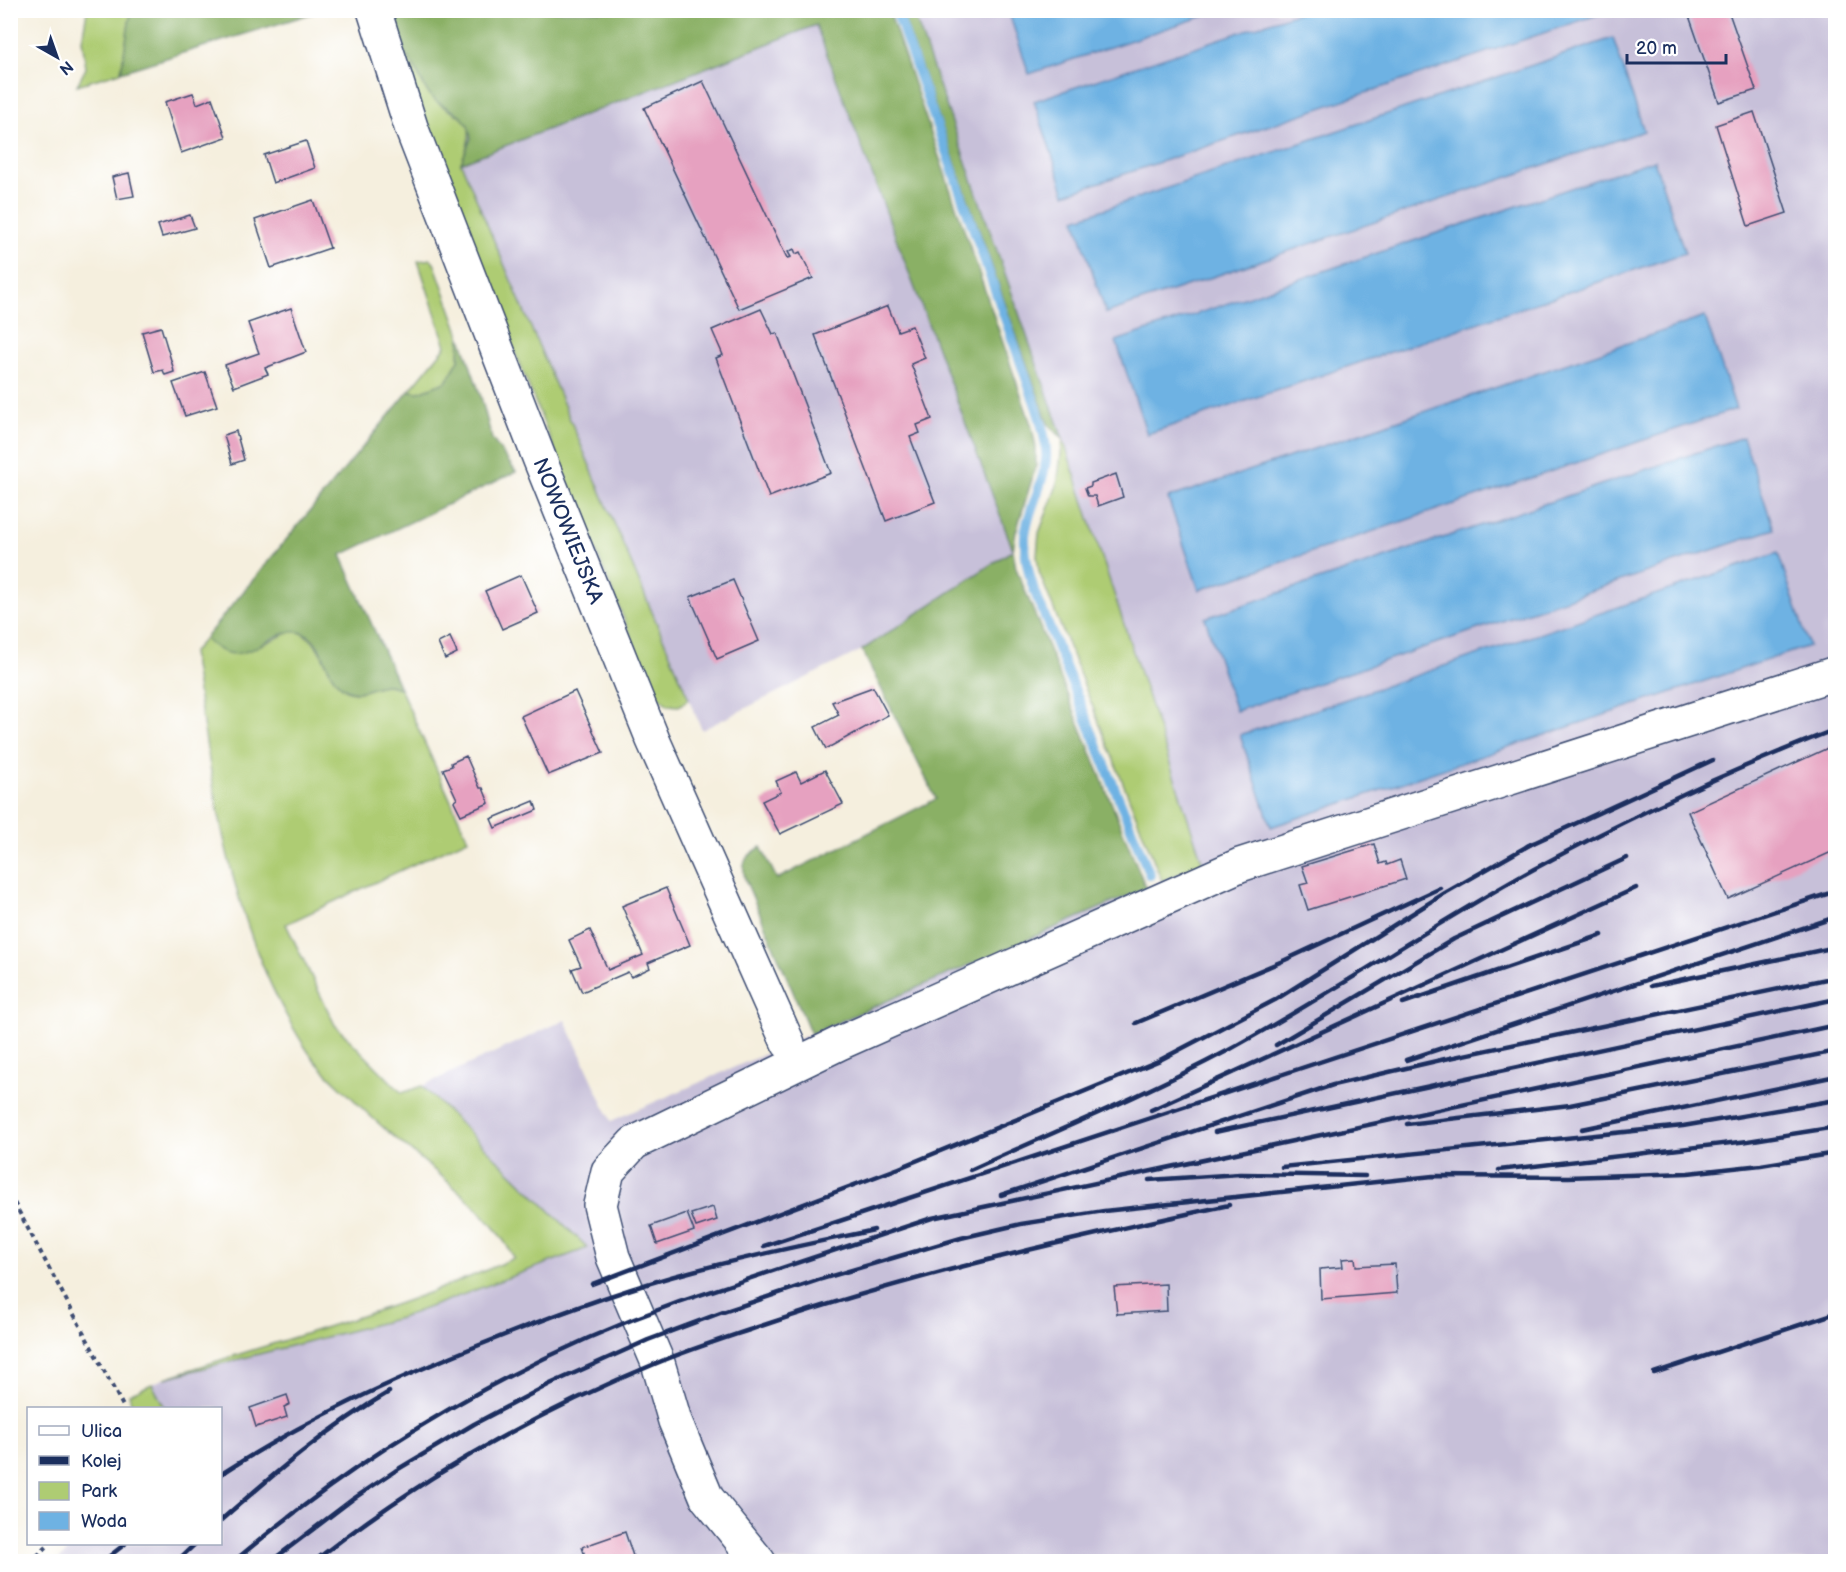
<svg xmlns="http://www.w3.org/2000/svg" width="1846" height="1572" font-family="'Balsamiq Sans',sans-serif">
<rect width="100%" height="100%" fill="#fff"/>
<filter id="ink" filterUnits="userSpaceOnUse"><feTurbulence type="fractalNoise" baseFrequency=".0167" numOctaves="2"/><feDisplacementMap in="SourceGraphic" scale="12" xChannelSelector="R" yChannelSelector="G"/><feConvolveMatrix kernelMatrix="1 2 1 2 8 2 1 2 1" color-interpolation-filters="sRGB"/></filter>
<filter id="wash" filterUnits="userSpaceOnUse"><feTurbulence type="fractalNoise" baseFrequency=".008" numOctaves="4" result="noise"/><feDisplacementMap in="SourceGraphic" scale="24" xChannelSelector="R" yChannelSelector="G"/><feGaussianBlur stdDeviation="1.35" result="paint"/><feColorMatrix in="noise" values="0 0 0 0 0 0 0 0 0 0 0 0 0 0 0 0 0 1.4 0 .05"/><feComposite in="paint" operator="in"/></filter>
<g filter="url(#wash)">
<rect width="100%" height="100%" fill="#f5efde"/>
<g fill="#c7c0d9">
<polygon points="913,11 1835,11 1835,1561 56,1562 76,1544 220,1544 220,1408 165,1408 152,1384 165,1378 400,1318 588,1248 422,1086 565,1020 611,1121 1203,863 1078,484"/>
<polygon points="816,25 1013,550 862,650 702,730 461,163"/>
</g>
<g fill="#aecc73" stroke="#647e68" stroke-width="1.5">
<polygon points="87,11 131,11 121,72 77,85 86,68 82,40"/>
<path d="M396,40C401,48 407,55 412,63C418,72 421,83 428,92C452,124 485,106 461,163L689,699L679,706L668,705L654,693L464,228Z"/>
<polygon points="431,259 435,265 460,335 459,360 446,382 419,392 409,391 446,346 418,261"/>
<polygon points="1063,439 1203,864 1162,881 1039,572 1037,555 1039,533 1057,485"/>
<path d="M294,631C324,636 322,673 345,689C359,698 372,685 386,685C391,685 396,687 400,688L468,839L286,924L335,1025L402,1093L422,1086L588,1248L400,1318L165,1378C282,1339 402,1309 514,1258C484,1198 404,1152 357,1103C341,1086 320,1070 307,1050C229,932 214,790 192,653L205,638C232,668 264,641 294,631Z"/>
<polygon points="152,1384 165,1408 132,1408 129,1394"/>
</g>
<g fill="#8ab065" stroke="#527062" stroke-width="1.5">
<polygon points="131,11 131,10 320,11 121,72"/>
<path d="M384,11H889L1032,427L1036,448V466L1016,532L1013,550L1016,568L1146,888L811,1034L745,879C741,861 745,857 761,847L777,879L936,799L862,650L1013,550L816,25L461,163L471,138L468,125L460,115L437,102L428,93L413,65L396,40Z"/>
<polygon points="901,11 913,11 1063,439 1048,424"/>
<path d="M460,335L481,397L492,439L516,472L341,555L400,688C396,687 391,685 387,685C372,685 361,697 346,689C323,678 325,634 298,632C265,629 241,678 205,638L409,391L419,392L446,382L459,360Z"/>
</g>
<g fill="#6eb2e3" stroke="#4470a0" stroke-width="1.5">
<polygon points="1008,10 1219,10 1219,11 1029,74"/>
<polygon points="1602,10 1603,13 1065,194 1034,101 1303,11"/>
<polygon points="1613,38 1644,131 1106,313 1075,219"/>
<polygon points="1654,160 1685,253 1147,434 1116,341"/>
<polygon points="1705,317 1736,409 1199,590 1168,498"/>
<polygon points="1743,437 1774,529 1236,711 1205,618"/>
<polygon points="1778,553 1809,646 1271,827 1240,735"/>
</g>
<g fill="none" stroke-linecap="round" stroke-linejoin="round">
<path stroke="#6eb2e3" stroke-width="10" d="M896,10L1037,409C1042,426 1047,442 1046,459C1044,486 1028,509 1025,535C1024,555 1028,572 1034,590L1150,875"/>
</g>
<g id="blocks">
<g fill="#e6a1c0">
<polygon points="1687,10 1728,10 1756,90 1719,102"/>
<polygon points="703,81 787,258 791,257 788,252 794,249 796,254 800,252 813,278 739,309 644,108"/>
<polygon points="193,93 197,104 212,98 226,137 181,153 165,102"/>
<polygon points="1754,112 1787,213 1748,226 1716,125"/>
<polygon points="306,141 315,168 273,183 264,155"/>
<polygon points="129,173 134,196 117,199 112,177"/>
<polygon points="313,200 330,248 271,268 255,220"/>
<polygon points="190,215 195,228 162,237 158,225"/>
<polygon points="888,306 898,331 912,326 925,358 911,364 932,419 917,425 920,433 910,437 935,502 886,521 815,335"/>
<polygon points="291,308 306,352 265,368 268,374 234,387 225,365 259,353 248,323"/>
<polygon points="761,309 773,334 777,333 831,473 769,497 716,358 723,355 712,330"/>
<polygon points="161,327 173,367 174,372 165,375 163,370 154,372 142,332"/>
<polygon points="205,372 217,406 185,416 173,383"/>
<polygon points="236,431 244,460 232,464 224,435"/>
<polygon points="1116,474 1123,497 1098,506 1095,496 1088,496 1085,488 1091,486 1091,483"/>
<polygon points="521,575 538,613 502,629 485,591"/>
<polygon points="733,580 759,641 717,659 690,597"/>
<polygon points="450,637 457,653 445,659 438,643"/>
<polygon points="873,687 888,715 826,749 815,727 839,715 832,702"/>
<polygon points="575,691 603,753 548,775 521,716"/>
<polygon points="1830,747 1836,760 1836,850 1728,899 1688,812"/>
<polygon points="466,756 480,788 483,788 489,803 461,815 454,801 457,799 443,769 452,766 451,763"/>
<polygon points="825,770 843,804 780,834 762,801 781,792 776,781 796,772 801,782"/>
<polygon points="534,801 537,810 495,828 491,819"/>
<polygon points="1374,844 1380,864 1386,862 1387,865 1400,860 1406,879 1308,910 1300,885 1308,883 1302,866"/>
<polygon points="666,888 690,945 648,963 650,968 631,977 628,972 582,992 572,969 581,966 569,940 590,930 608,970 643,955 622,906"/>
<polygon points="713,1207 717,1220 696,1227 691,1214"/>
<polygon points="687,1213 694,1231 657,1244 651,1226"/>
<polygon points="1355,1258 1356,1266 1395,1264 1397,1293 1321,1299 1320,1269 1343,1267 1342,1259"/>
<polygon points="1166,1284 1167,1311 1117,1314 1114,1287"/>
<polygon points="287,1395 290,1404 284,1407 287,1417 256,1427 250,1408"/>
<polygon points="625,1532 635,1562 587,1562 582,1547"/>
</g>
</g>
</g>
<g filter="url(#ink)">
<use href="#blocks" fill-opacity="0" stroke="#3c4c71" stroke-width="1.5"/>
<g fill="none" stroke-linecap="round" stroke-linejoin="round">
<g stroke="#3c4c71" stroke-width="36">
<g id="minor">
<path id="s1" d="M374,10L411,127L540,460L653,740L788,1043"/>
<polyline points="759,1562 707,1498 675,1421 658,1363 613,1257 600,1205 608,1171 634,1143 840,1043 1240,865 1836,673"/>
</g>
</g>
<g stroke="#3c4c71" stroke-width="4" stroke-dasharray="4.5 4.5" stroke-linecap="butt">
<polyline points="10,1195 124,1408"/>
<polyline points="30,1562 50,1544"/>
</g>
<use href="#minor" stroke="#fff" stroke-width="33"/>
<g stroke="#1b2f5e" stroke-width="4.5">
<polyline points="1527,846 1713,760"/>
<polyline points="1651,986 1836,947"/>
<polyline points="1403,1003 1602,935"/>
<polyline points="1136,1023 1285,960 1440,888"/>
<polyline points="1276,1045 1454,939 1627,858"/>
<polyline points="1406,1060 1836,917"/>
<polyline points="1151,1110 1636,888"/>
<polyline points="1407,1124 1570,1105 1836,1051"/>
<polyline points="1582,1129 1836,1076"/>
<polyline points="1215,1132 1836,999"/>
<polyline points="1282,1167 1683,1126 1836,1100"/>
<path d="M970,1170C1056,1131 1144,1095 1227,1051C1332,994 1430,926 1534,869C1631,816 1733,769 1836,729"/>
<polyline points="1499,1170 1748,1141 1836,1127"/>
<polyline points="1149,1180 1240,1174 1365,1176"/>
<polyline points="1001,1195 1333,1085 1445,1059 1836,977"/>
<polyline points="764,1246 1836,891"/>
<polyline points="592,1284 899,1168 1158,1061 1275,1000 1445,893 1533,843"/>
<polyline points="1654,1373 1836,1313"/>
<path d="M220,1475C304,1420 394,1379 487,1342C554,1315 623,1289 693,1271C753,1255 813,1243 874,1230"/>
<path d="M220,1521C274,1474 327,1428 389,1392"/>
<polyline points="102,1562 125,1544"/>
<polyline points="176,1562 195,1544"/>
<path d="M233,1562C366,1450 516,1360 679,1302L932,1218L1836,1025"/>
<polyline points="270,1562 353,1499 395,1471 474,1424 550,1384 648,1340 723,1312 818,1280 961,1238 1021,1224 1104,1211 1433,1176 1568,1177 1688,1173 1761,1165 1836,1153"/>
<path d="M313,1562C417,1480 535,1413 657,1363C691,1349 726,1338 761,1326C915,1274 1069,1239 1229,1205"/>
</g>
</g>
</g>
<g text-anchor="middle" stroke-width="5" stroke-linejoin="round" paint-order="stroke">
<g font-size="21" fill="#1b2f5e" stroke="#fff">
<text dy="7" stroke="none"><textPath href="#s1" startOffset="556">NOWOWIEJSKA</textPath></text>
</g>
</g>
<rect width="1846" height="1572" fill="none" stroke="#fff" stroke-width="36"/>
<rect x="27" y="1407" width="195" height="138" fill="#ffffff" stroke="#a4acbf" stroke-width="1.5"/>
<rect x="39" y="1426" width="30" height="9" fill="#ffffff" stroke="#a4acbf" stroke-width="1.5"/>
<text x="81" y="1437" font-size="18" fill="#1b2f5e">Ulica</text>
<rect x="39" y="1456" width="30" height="9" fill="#1b2f5e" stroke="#a4acbf" stroke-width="1.5"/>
<text x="81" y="1467" font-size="18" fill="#1b2f5e">Kolej</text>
<rect x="39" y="1482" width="30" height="18" fill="#aecc73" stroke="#a4acbf" stroke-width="1.5"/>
<text x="81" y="1497" font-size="18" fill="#1b2f5e">Park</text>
<rect x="39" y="1512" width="30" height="18" fill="#6eb2e3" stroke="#a4acbf" stroke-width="1.5"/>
<text x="81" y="1527" font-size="18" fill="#1b2f5e">Woda</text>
<g transform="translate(57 57) rotate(140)" stroke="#ffffff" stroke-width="4.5" paint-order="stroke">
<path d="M0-4.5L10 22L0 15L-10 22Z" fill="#1b2f5e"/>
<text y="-9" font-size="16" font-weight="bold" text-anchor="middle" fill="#1b2f5e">N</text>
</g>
<path d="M1627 54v9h99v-9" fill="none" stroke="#1b2f5e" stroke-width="3"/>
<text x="1636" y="54" font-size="18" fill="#1b2f5e" stroke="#ffffff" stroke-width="4.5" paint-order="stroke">20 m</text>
</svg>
